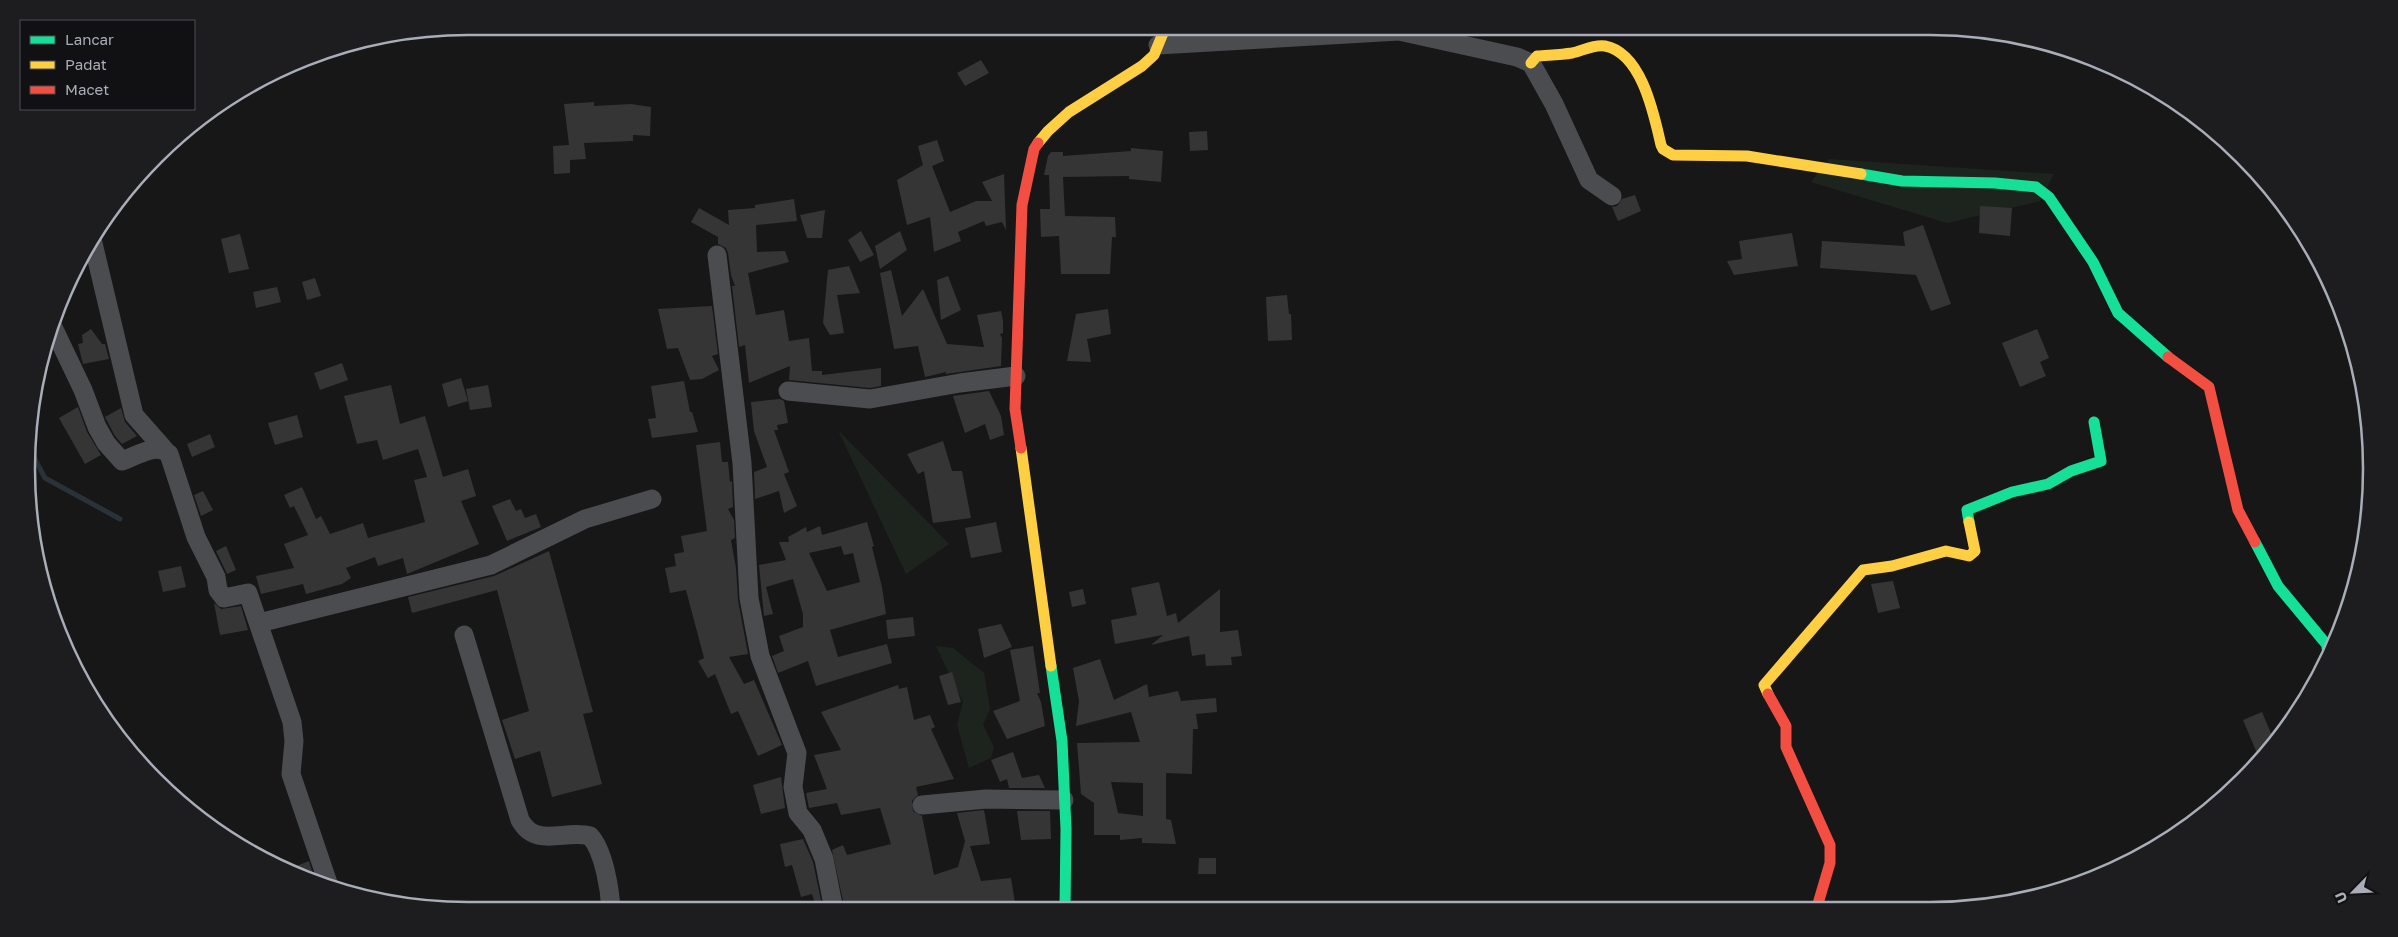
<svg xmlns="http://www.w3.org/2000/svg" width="2398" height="937" font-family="'Golos Text',sans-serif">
<rect width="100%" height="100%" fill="#171717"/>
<g fill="#1d241e">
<polygon points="1829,159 2054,174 2040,201 1947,223 1811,182"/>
<polygon points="838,430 949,544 906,574"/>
<polygon points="936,646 953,648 984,673 990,709 983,725 994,747 991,758 969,768 957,725 963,702"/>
</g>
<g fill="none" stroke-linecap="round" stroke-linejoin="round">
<polyline stroke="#2a3239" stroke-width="5" points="31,452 45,478 120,519"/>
</g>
<g fill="#353536" fill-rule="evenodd">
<polygon points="981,60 989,73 965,86 957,73"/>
<polygon points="594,102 594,106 631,104 651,107 650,136 633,135 633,141 584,143 586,159 570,160 570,173 554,174 553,146 569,145 564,104"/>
<polygon points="1207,131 1208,150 1190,151 1189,132"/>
<polygon points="937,140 944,161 932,166 950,212 976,201 992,201 982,182 1004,174 1006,230 1002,222 986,226 984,221 958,232 961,241 934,252 930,217 907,225 897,180 923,165 918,146"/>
<polygon points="1131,148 1163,151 1161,182 1129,179 1129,176 1063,177 1065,216 1115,217 1116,237 1112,237 1110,274 1061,274 1059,236 1041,237 1040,209 1050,209 1049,175 1044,175 1048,156 1051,152 1063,152 1063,156 1131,151"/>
<polygon points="1635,195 1641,211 1618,221 1612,207 1617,206 1622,199"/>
<polygon points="794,199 797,221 756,225 757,252 785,251 789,262 748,273 756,315 784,310 789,341 809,338 812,371 822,371 822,375 881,368 881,386 870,388 789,380 790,366 749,383 745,345 739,347 732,286 735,286 731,275 728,253 726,248 718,244 718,237 691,222 699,208 729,225 728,210 755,208 755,205"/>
<polygon points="1980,206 2012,208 2010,236 1979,233"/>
<polygon points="825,210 822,238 807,238 800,215"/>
<polygon points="1923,225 1951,304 1931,311 1916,275 1820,268 1822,241 1905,246 1903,232"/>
<polygon points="861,231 874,255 860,262 848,240"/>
<polygon points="900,231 907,250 880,269 875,246"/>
<polygon points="1792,233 1798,266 1734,275 1727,261 1742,259 1739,241"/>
<polygon points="240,234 249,269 229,273 221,239"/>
<polygon points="849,266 860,293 837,295 844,333 830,335 823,323 828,270"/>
<polygon points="891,270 902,316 923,289 947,344 984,347 977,315 1001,311 1003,321 1003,333 1000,334 1002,338 1001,366 946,374 946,372 925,377 918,346 894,349 880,273"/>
<polygon points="948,276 961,310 941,320 937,280"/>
<polygon points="315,278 321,296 307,300 302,282"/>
<polygon points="277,287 281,302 256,308 253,292"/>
<polygon points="1287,295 1289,314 1291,314 1292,340 1268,341 1266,297"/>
<polygon points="712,306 718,354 712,356 719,370 702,379 690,380 678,348 667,349 658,309"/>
<polygon points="1108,309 1111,334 1087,339 1091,362 1067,361 1076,314"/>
<polygon points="91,329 102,344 105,344 109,359 83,364 78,344 83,343 82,335"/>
<polygon points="2037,329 2049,358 2040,362 2046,376 2020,387 2002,343"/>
<polygon points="342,363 348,380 320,390 314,373"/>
<polygon points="461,378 468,401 448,407 442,384"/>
<polygon points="684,381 690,412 692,412 698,432 652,438 648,419 656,418 651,386"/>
<polygon points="391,385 400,424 425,416 443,477 468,469 476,496 461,501 479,544 407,574 403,558 378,566 375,557 346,568 351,578 342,584 306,594 303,584 261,594 256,576 294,568 284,544 308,535 294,506 290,508 284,495 302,487 316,519 321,516 330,534 363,523 368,538 425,522 414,480 427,477 418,449 383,460 377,440 357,444 344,396"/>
<polygon points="488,385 492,407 470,410 466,389"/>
<polygon points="989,391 1001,416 1004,435 990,440 985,424 965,433 953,396"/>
<polygon points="780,399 784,401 788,423 777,425 778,430 774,430 789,472 784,474 797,506 784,513 779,491 755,499 754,472 767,467 754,431 751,402"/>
<polygon points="78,407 87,432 101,455 85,464 59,418"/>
<polygon points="121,408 125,422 137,436 122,444 115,436 105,417"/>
<polygon points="297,415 303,437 275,445 268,423"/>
<polygon points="210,434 215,447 192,457 187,444"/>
<polygon points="943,441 952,471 962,471 971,518 933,523 924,471 918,474 907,454"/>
<polygon points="720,442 722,462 728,462 730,482 732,481 733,507 728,509 734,520 735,538 731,540 736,568 738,600 748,654 729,657 744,684 754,680 782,745 758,756 738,711 731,714 715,674 708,678 698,661 704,658 686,590 670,593 665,568 676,566 674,554 684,552 681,536 707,531 696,445"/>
<polygon points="203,491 213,510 201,516 194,495"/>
<polygon points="510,499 516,511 521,509 525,518 536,514 541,527 507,541 492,506"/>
<path d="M867,522L874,546L872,547L882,587L886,614L830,630L838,657L887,644L892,663L816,686L808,661L778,673L772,656L784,651L779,636L803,627V614L793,579L766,587L773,614L764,616L759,565L786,560L779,542H789L788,537L806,527L807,532L820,526L822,535ZM841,546L844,555L853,553L860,582L827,591L809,553Z"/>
<polygon points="996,522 1002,552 971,558 965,528"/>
<polygon points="226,546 236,570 227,574 216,551"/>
<polygon points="549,551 593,712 583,714 602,784 552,797 540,751 515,759 502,720 529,711 497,590 412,613 408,597 494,576"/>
<polygon points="181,566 186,587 163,592 158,571"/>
<polygon points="1893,581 1900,608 1878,613 1871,584"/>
<polygon points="1159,582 1167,616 1176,613 1178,623 1220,589 1220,632 1238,630 1242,656 1231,657 1232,665 1206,666 1205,654 1192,656 1189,636 1151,645 1163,635 1115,644 1111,620 1137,615 1131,588"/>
<polygon points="1083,589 1086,604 1072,607 1069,592"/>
<polygon points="214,603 221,609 241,606 248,630 220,635"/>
<polygon points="913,617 915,636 888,639 886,620"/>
<polygon points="1001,624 1012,647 984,658 978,629"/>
<polygon points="1033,646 1040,693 1037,693 1041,702 1045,726 1007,739 993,711 1020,701 1010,650"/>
<path d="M1100,659L1114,700L1147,684L1149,697L1178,691L1181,701L1216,698L1217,712L1196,714L1198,729H1193L1192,774L1166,773V819L1171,820L1176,844L1142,843V838L1120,840V835H1094V803L1081,794L1077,743L1140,742L1131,712L1076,726L1079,701L1073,668ZM1111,782L1143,783V816L1118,813Z"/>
<polygon points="952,672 961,702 948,705 939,676"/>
<polygon points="898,685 899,689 907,687 914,720 930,715 935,727 931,729 954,779 916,787 918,795 912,801 913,811 922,816 934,875 958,867 965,841 957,813 984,810 990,844 970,846 981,881 1011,878 1015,903 964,910 845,910 832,850 843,845 847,855 891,844 880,808 841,815 837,803 809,808 806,793 827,789 814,755 841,750 821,712"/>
<polygon points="2262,712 2273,738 2266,741 2269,746 2259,758 2243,720"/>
<polygon points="1013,752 1022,778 1039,775 1045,788 1009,788 1007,779 1000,782 991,760"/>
<polygon points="781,777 785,808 761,814 753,785"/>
<polygon points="1017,811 1050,811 1051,839 1021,840"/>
<polygon points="803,839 813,862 823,910 817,910 812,894 801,897 792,865 785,867 780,844"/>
<polygon points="1199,858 1216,858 1216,874 1198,874"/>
<polygon points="309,861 315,881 286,870"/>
</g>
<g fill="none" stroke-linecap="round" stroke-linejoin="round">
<g stroke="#4b4c50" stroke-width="19">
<polyline points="1158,45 1399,31 1517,57 1531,63 1554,104 1589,180 1612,196"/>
<polyline points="92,239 134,415 164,449"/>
<polyline points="717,255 742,463 749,598 760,656 797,753 793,787 798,813 812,830 824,859 834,910"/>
<path d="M51,323L83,390L97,427L106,443L122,461C136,456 157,442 169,454L196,537L216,577L218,590L224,598L248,593L292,722L294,741L291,774L329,886"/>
<polyline points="788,391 870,399 960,383 1016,376"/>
<polyline points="259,623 491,565 585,519 652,499"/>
<path d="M464,635L520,820C536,849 565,829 590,836C604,851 610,890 611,910"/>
<polyline points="922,805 986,799 1064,800"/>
</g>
<g stroke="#16e098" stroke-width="11">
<polyline points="1861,174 1902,181 1995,183 2036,187 2049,197 2093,262 2118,313 2168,357"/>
<polyline points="1969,522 1967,510 2012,492 2048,484 2071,471 2101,461 2094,422"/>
<polyline points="2255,542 2278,586 2327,645 2327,648"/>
<polyline points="1051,666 1062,741 1066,829 1065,909"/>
</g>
<g stroke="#ffcf43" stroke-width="11">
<path d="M1531,63L1537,56C1548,55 1560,55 1572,53C1582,51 1594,44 1605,46C1642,53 1654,115 1661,145L1663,149L1673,155L1747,156L1861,174"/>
<polyline points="1038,143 1048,131 1069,112 1142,66 1154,55 1166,26"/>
<polyline points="1021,448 1051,666"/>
<polyline points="1768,694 1764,685 1863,570 1892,566 1946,551 1969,556 1975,551 1969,522"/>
</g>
<g stroke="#f24e42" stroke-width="11">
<polyline points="2168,357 2209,387 2238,510 2255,542"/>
<polyline points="1021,448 1015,409 1022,205 1034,149 1038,143"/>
<polyline points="1768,694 1786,726 1786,747 1830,845 1830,863 1817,907"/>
</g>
</g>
<path d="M0 0H2398V937H0ZM468 35H1930A433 433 0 0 1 2363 468V469A433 433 0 0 1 1930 902H468A433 433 0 0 1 35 469V468A433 433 0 0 1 468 35Z" fill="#1d1d20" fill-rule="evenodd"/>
<path fill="none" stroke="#a8adb8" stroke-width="2.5" d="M468 35H1930A433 433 0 0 1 2363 468V469A433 433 0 0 1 1930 902H468A433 433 0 0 1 35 469V468A433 433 0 0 1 468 35Z"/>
<rect x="20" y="20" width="175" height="90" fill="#111113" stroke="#4d4f55"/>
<rect x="30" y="36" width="25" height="8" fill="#16e098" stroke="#4d4f55"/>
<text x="65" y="45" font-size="15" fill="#a8adb8">Lancar</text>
<rect x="30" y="61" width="25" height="8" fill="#ffcf43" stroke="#4d4f55"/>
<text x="65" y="70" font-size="15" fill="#a8adb8">Padat</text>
<rect x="30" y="86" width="25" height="8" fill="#f24e42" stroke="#4d4f55"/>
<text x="65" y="95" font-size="15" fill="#a8adb8">Macet</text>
<g transform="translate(2353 892) rotate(246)" stroke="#111113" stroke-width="4" paint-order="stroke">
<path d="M0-4L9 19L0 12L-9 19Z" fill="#a8adb8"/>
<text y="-8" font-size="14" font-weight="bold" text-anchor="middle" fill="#a8adb8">U</text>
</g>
</svg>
